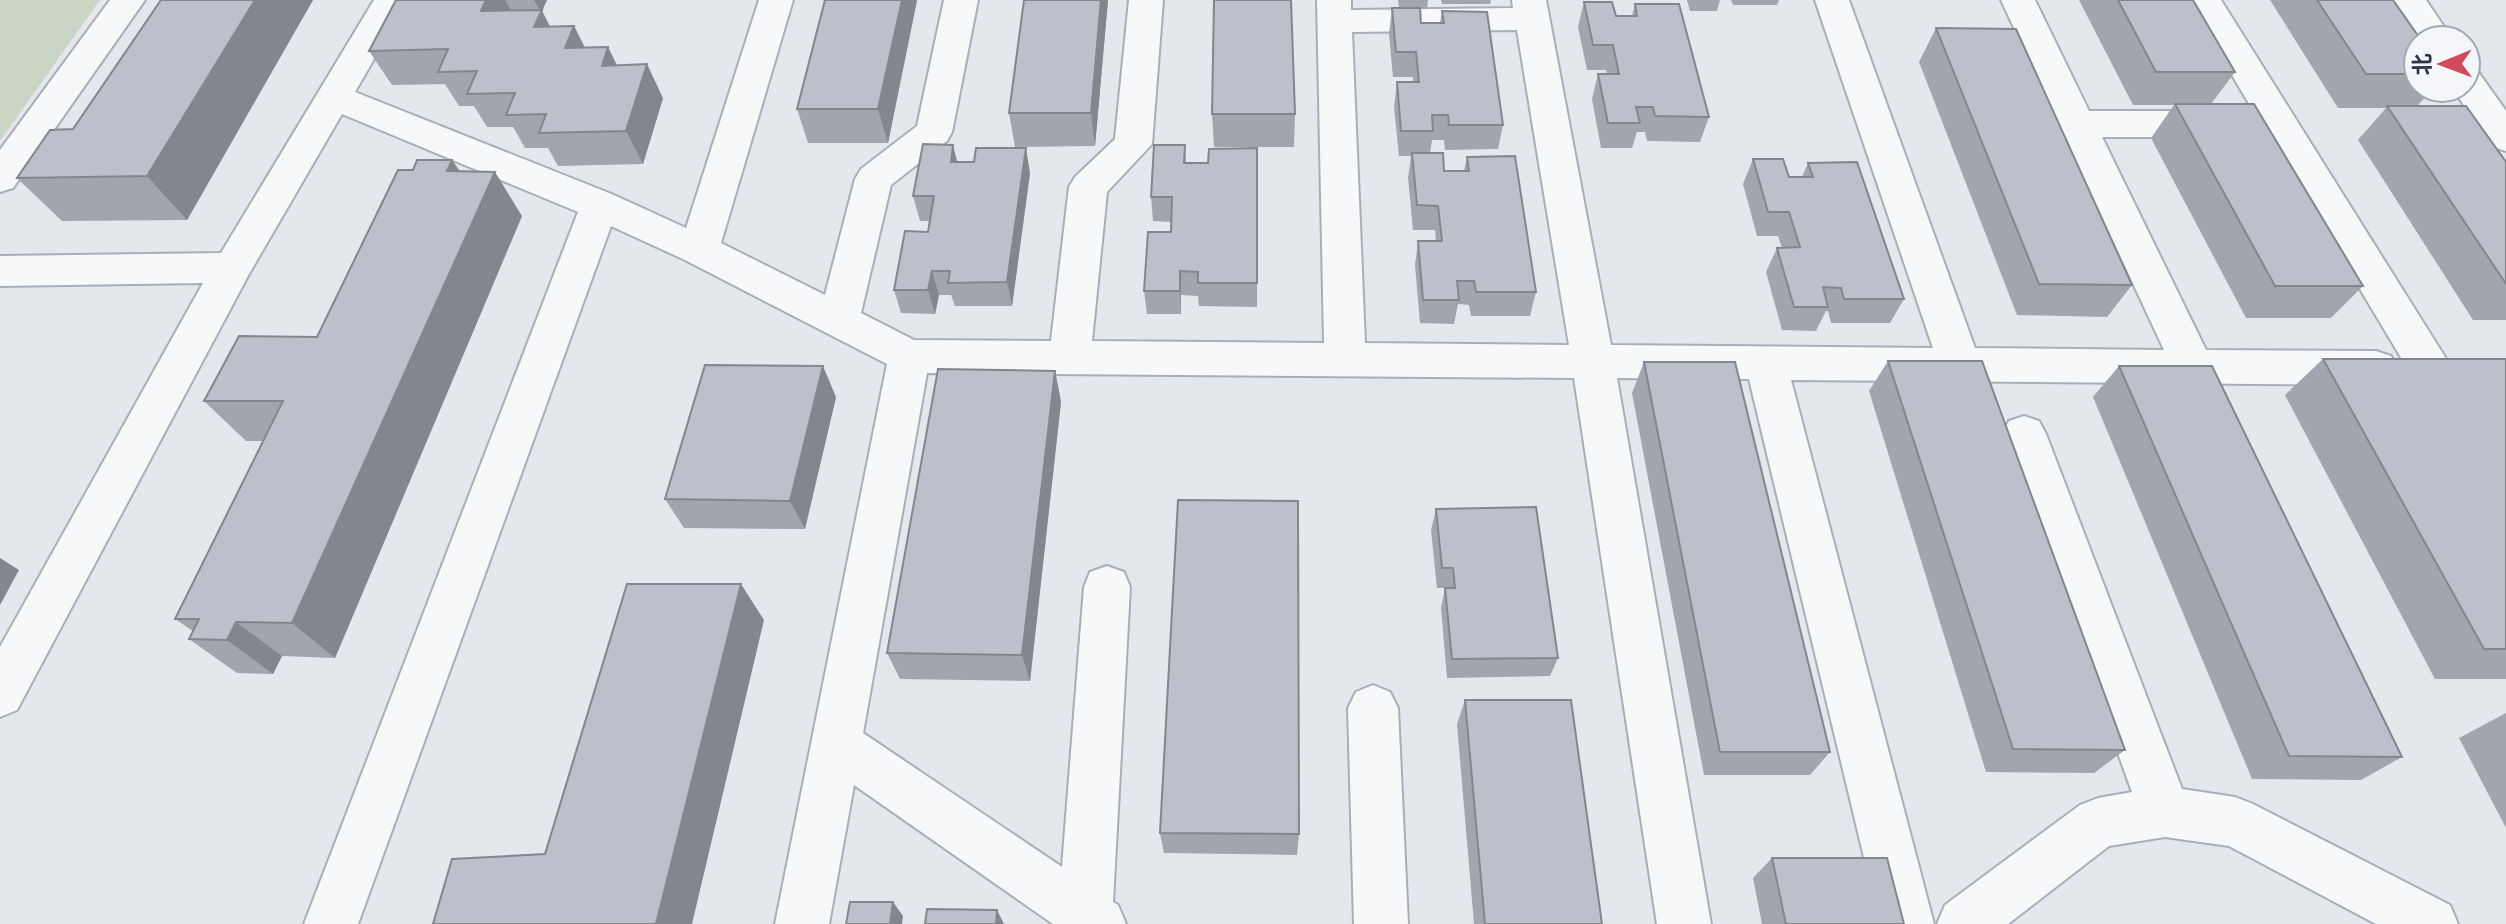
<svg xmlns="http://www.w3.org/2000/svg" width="2506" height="924" font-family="Lato,'Noto Sans SC',sans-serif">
<rect width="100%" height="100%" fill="#e4e7ec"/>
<polygon fill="#c9d6c5" points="0,0 100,0 0,141"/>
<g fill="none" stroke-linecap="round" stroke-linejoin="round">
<g stroke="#a9aeb7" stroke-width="4">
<g id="minor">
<polygon points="110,0 145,0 13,188 0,192 0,150"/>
<path d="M374,0H408L355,92L614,195L686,228L759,0H793L721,243L825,295L855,179L861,169L917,126L944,0H978L952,132L947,141L891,185L861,313L914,340L1051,341L1069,187L1075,177L1115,139L1129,0H1163L1152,144L1107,192L1092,341L1324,343L1317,0H1351V10L1513,8L1512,0H1546L1611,345L1933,348L1815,0H1849L1975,348L2164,350L2001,0H2035L2089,111H2219L2232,115L2237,124L2232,133L2219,137H2102L2206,350L2376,351L2391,356L2397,368L2391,380L2376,385L1791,380L1934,924H1880L1749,379L1617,378L1711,924H1657L1574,378L927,373L863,733L1062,867L1084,587L1090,572L1107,566L1124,572L1130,587L1113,902L1118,905L1126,924H1053L854,785L829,924H775L887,364L685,260L611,226L358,924H304L578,212L342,114L249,274L17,710L0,717V647L203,283L0,286V256L221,253ZM1517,30L1569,345L1365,343L1352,32Z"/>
<polygon points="2187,0 2221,0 2445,357 2451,369 2445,381 2430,386 2415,381"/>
<polygon points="2391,0 2426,0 2453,40 2418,40"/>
<polygon points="2466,70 2479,73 2506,111 2506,151 2493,147 2452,88 2466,88"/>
<polygon points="2024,416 2039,421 2046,434 2182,789 2235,797 2253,804 2450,905 2458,924 2376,924 2229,846 2165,837 2109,846 2008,924 1937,924 1945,905 2080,805 2098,798 2132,792 2002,434 2009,421"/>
<polygon points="1373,685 1390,692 1398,708 1408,924 1354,924 1348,708 1356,692"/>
</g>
</g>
<use href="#minor" fill="#f7f8fa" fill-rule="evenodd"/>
</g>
<g fill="#a1a5ae">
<polygon points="160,0 313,0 187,220 62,221 17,178 73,129"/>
<polygon points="396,0 547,0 542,11 550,27 574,26 585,48 608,47 617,65 663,98 643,164 558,166 548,148 525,148 513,127 487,127 474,106 459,106 445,84 392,85 369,51"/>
<polygon points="917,0 888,143 808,143 797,109"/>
<polygon points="1108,0 1095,146 1015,147 1009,113"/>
<polygon points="1398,0 1428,0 1427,9 1420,9 1421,23 1440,23 1442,11 1503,125 1498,149 1445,150 1444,140 1432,140 1430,153 1444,171 1464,171 1467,157 1536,292 1530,316 1471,316 1469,305 1458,304 1454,324 1420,323 1415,265 1418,241 1436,241 1435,230 1413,230 1408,178 1411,156 1399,156 1394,107 1397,82 1413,82 1413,77 1393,77 1389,34 1392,8 1399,8"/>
<polygon points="1441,0 1491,0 1490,4 1442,4"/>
<polygon points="1687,0 1720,0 1717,11 1690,11"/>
<polygon points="1731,0 1779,0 1777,5 1733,5"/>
<polygon points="2079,0 2193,0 2235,72 2211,104 2363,286 2331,318 2246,318 2151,138 2174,105 2133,105"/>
<polygon points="2270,0 2393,0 2418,40 2418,88 2434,88 2417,106 2506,162 2506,320 2473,320 2358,140 2386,108 2338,108"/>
<polygon points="1584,2 1616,16 1632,16 1635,4 1709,117 1700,142 1647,141 1645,132 1637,132 1632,148 1601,148 1592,99 1598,74 1607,74 1606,70 1587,70 1578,27"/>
<polygon points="1936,28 2132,285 2107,317 2017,315 1919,62"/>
<polygon points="1212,114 1295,114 1294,147 1214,147"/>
<polygon points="1185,145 1186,163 1208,163 1257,148 1257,307 1199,306 1198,296 1181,295 1181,314 1147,314 1144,291 1171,232 1171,222 1153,221 1151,197"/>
<polygon points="1753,159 1789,177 1802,177 1808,163 1904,299 1890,323 1831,323 1828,311 1826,311 1816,331 1782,330 1766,272 1777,248 1782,248 1778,236 1757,236 1743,184"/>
<polygon points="452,160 460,171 522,216 335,658 282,656 273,674 237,673 189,639 193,631 175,619 263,441 246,441 204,401 317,337 413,170"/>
<polygon points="957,162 1030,173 1012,306 955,306 951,295 939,295 935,314 901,313 894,290 928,232 930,221 920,221 913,196"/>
<polygon points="2323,359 2506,359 2506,679 2435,679 2285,395"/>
<polygon points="1888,361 2125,750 2094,773 1986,772 1869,391"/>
<polygon points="1644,362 1830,752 1810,775 1704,775 1632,393"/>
<polygon points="2119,366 2402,757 2361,780 2252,779 2093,397"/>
<polygon points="1055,371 1061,402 1030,681 900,679 887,653"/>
<polygon points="836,397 805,529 684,528 665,499"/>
<polygon points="1436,509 1558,658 1550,676 1447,678 1441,608 1445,588 1448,588 1437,588 1431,530"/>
<polygon points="1465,700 1602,924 1474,924 1457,724"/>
<polygon points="2506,713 2506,828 2459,738"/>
<polygon points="1160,833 1299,834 1297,855 1164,853"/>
<polygon points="1772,858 1904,924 1762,924 1753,878"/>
</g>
<g fill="#83868d">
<polygon points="255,0 313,0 187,220 147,176"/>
<polygon points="486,0 505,0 513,14 481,11"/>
<polygon points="534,0 547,0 542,11 559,44 534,27 541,12"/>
<polygon points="902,0 917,0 888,143 878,109"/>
<polygon points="1101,0 1108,0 1095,146 1091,113"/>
<polygon points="574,26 591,60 565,48"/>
<polygon points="608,47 624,81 602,66"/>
<polygon points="647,64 663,98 643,164 626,131"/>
<polygon points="953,145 959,169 951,162"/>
<polygon points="1026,148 1030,173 1012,306 1007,282"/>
<polygon points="452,160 480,203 495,172 522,216 335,658 292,623 447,171"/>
<polygon points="932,271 939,295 935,314 928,290"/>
<polygon points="1180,271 1181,295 1181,314 1180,291"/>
<polygon points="823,366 836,397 805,529 790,501"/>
<polygon points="1055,371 1061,402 1030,681 1022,655"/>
<polygon points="0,558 19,570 0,605"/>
<polygon points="741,584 764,620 692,924 656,924"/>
<polygon points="236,622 282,656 273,674 227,640"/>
<polygon points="893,902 903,916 902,924 890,924"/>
<polygon points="997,910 1004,924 996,924"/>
</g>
<g fill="#bbc0ca" stroke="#83868d" stroke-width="2">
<polygon points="161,0 255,0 147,176 17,178 50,130 73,129"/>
<polygon points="396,0 486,0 481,11 542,10 534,27 574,26 565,48 608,47 602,66 647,64 626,131 539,133 546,114 506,115 515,93 467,94 477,71 438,72 448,49 369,51"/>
<polygon points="825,0 902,0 878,109 797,109"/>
<polygon points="1024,0 1101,0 1091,113 1009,113"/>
<polygon points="1214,0 1291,0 1295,114 1212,114"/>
<polygon points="2118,0 2193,0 2235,72 2156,72"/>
<polygon points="2317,0 2393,0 2421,40 2418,40 2418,74 2366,74"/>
<polygon points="1584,2 1612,2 1616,16 1637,16 1635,4 1679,4 1709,117 1655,116 1653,107 1636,107 1640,123 1608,123 1598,74 1619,74 1613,45 1593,45"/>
<polygon points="1392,8 1420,8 1421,23 1444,23 1442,11 1487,12 1503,125 1449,125 1448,115 1432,115 1433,131 1401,131 1397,82 1419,82 1416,52 1396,52"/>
<polygon points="1936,28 2016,29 2132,285 2039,284"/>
<polygon points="2175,104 2254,104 2363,286 2275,286"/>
<polygon points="2387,106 2466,106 2506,162 2506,284"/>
<polygon points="923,144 953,145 951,162 974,162 976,148 1026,148 1007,282 948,283 950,271 932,271 928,290 894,290 905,231 928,232 934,196 913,196"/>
<polygon points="1154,145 1185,145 1184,163 1208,163 1209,149 1257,148 1257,283 1198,283 1198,272 1180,271 1180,291 1144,291 1148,232 1171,232 1172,197 1151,197"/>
<polygon points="1412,153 1443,153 1444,171 1469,171 1467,157 1515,156 1536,292 1476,292 1474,281 1457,281 1459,300 1423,300 1418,241 1442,241 1438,206 1417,205"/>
<polygon points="1753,159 1783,159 1789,177 1813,177 1808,163 1857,162 1904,299 1844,299 1841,288 1823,287 1828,307 1794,307 1777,248 1800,247 1789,212 1768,212"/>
<polygon points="417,160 452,160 447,171 495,172 292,623 236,622 227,640 189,639 199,619 175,619 283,401 204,401 239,336 317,337 398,170 413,170"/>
<polygon points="2323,359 2506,359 2506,649 2484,649"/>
<polygon points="1888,361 1982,361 2125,750 2013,749"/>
<polygon points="1644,362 1735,362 1830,752 1720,752"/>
<polygon points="705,365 823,366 790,501 665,499"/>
<polygon points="2119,366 2212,366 2402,757 2289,756"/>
<polygon points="938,369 1055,371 1022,655 887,653"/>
<polygon points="1178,500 1298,501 1299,834 1160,833"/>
<polygon points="1536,507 1558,658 1452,659 1445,588 1455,588 1453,568 1442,568 1436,509"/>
<polygon points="627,584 741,584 656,924 433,924 452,859 545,854"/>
<polygon points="1465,700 1571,700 1602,924 1485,924"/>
<polygon points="1772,858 1887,858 1904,924 1786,924"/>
<polygon points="850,902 893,902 890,924 846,924"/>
<polygon points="927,909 997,910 996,924 925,924"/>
</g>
<g transform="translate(2442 64) rotate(269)"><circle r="38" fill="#f4f6f9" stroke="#a4a8b1" stroke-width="2"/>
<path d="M0-6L14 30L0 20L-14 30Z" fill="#d1495b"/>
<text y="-12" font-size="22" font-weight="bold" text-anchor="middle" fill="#2b3445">北</text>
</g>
</svg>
